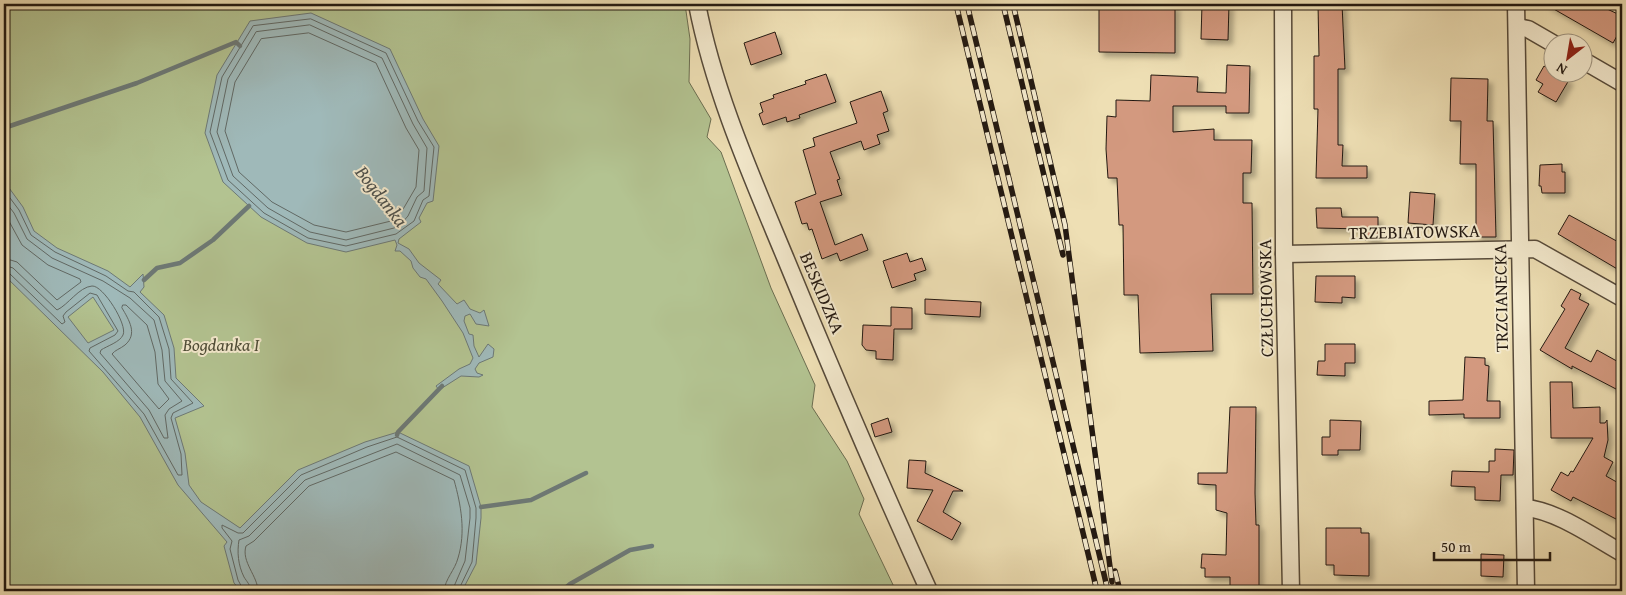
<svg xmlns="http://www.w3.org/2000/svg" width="1626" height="595" font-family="'Gentium Book Plus',serif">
<defs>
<filter id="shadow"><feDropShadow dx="4.5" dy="4.5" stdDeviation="2.5" flood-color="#0004"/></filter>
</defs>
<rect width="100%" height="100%" fill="#eedfb4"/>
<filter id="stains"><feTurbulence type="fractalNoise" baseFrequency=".004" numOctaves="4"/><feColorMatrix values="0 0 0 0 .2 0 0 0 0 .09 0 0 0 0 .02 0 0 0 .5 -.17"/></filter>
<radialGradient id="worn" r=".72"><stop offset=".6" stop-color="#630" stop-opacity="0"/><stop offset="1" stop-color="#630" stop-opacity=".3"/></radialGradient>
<polygon fill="#b3c391" stroke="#6b6e51" points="4,4 685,4 690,39 689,82 711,119 707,137 721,152 771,288 815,385 812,407 847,461 864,499 859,514 896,591 4,591"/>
<g fill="#9fb9b9" stroke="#6d7976" fill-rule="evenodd">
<polygon points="311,13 390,49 423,119 439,146 433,201 427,203 419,218 421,222 399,239 398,243 409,249 419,263 441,280 438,284 457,304 464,300 470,309 480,313 484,310 489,326 476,324 470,314 465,316 464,321 469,334 473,335 474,346 479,357 488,344 494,349 493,357 479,363 475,369 477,373 483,375 479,377 461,376 439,390 436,386 459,369 470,364 473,358 463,333 442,301 426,279 420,277 413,268 411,261 400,251 395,251 397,245 395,240 346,252 307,243 261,217 223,182 205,133 217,75 250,21"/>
<path d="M4,181L23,207L34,231L57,248L108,271L130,287L143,274L144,287L140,292L164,315L174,348L176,378L204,406L175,418L185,453L189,485L201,502L240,528L298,470L365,442L398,432L469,466L481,507V518L476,564L462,591H241L234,583L224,546L227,542L178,485L140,417L103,372L4,275ZM93,297L114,330L88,343L68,317Z"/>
</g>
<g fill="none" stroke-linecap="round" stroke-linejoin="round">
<g stroke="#616965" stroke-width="1">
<polygon points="311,19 386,53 418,121 434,147 429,196 423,200 414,221 396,234 346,246 308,238 264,213 228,180 210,132 222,77 253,26"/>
<polygon points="310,25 382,58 413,124 427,148 424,191 417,197 408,216 400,225 394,228 346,240 310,232 268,208 233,176 217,132 228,79 256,32"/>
<polygon points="309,33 376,63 406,128 419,150 416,187 402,211 391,221 346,232 314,225 272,202 239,172 225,131 235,82 261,39"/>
<polyline points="4,190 19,210 31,235 55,252 106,276 128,291 134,292 159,317 169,349 171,379 193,403 173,413 171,418 181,454 182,475 178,475 144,414 89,351 90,348 115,335 118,331 97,295 90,293 66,312 63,316 65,322 62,324 9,273 4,272"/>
<path d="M4,200L14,213L27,239L52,258L103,281L130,298L154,320L162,350L165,381L182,401L169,409L165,415L168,438H164L149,410L100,353L101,350C107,346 120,342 123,335C128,325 103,285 92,286C79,287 68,305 57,310L13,268L4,265"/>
<polyline points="4,212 22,245 48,265 80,279 81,282 57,300 17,262 4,258"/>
<path d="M123,305H126L147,325L155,352L158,384L169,399L159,409L112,354C115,350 120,349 125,345C138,334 129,320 122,308Z"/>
<polyline points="244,591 238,580 230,549 232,541 222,528 222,525 238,533 243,533 301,475 367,447 397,437 465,470 476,508 476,518 472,562 458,591"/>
<path d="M251,591C250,584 247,582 244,577C238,565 237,552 239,540L249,536L305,480L397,444L460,475L470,508V518L465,561L452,591"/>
<path d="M258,591C258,576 241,562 246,546L254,541L309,486L396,452L454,480C461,505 466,532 458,558C455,570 445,579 444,591"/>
</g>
<g stroke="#6d7976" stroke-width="4.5">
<polyline points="4,128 137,83 236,42 240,46"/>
<polyline points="144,280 157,268 180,263 213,240 249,206"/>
<polyline points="397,435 398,432 442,386"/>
<polyline points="481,507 531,500 586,473"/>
<polyline points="562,591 570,584 630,550 652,546"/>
</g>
</g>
<g fill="#d3997f" stroke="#231911" filter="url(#shadow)">
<polygon points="1099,4 1175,5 1175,53 1099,52"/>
<polygon points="1202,4 1229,4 1228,40 1201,39"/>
<polygon points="1318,4 1342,4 1345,69 1338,69 1338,145 1343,145 1342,166 1367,166 1367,178 1316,178 1318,109 1314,109 1314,56 1319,56"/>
<polygon points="1545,4 1608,4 1605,8 1622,16 1622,27 1613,43"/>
<polygon points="775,32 782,54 751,65 744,43"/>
<polygon points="1227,65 1250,66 1249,113 1226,113 1226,106 1173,106 1173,132 1214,129 1214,140 1252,140 1251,173 1243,173 1243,203 1252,203 1253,294 1211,294 1213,351 1140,353 1138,295 1124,295 1123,225 1119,225 1117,178 1108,178 1106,149 1107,116 1116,117 1116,100 1150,101 1151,75 1198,77 1197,92 1226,93"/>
<polygon points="1544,66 1569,80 1556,102 1538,92 1543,84 1536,80"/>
<polygon points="826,74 836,102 799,115 800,118 787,122 786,117 763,125 759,114 763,112 760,103 774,98 773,95 806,84 805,81"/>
<polygon points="1451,78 1488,79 1487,121 1493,121 1496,237 1476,237 1476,164 1460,164 1461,121 1450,121"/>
<polygon points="881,91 888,111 883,113 889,131 877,135 880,144 864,150 861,141 830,152 840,179 837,180 842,195 820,202 835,245 862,234 868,250 840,261 837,253 822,259 812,229 809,230 807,223 802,224 795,202 816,194 803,150 815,146 813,138 857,123 850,102"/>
<polygon points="1562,164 1562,172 1565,172 1565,193 1542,193 1541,186 1539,186 1540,165"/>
<polygon points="1410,192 1435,194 1433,225 1408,223"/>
<polygon points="1316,208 1341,208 1342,217 1378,217 1378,239 1365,240 1364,229 1317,228"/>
<polygon points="1569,215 1622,244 1622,263 1619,270 1558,234"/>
<polygon points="907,253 910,262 922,258 926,270 914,274 916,280 892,288 883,261"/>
<polygon points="1316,276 1355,276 1355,298 1342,297 1342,303 1315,302"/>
<polygon points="1571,289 1581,294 1579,299 1589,304 1565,348 1591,362 1597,350 1622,364 1622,377 1616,389 1572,366 1572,369 1540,350 1565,309 1561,306"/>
<polygon points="925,299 981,302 980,317 925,314"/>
<polygon points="891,307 912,308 912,329 894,329 893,360 876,359 876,351 866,350 862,345 863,325 891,326"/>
<polygon points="1325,344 1355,344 1355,363 1345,363 1345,376 1317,375 1318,361 1325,361"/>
<polygon points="1465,357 1485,358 1485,365 1489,366 1487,401 1500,401 1500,418 1464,418 1464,414 1429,415 1429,401 1463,400"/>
<polygon points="1550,382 1572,382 1573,408 1600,407 1600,423 1605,423 1607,420 1608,440 1604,457 1613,462 1606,476 1622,485 1622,506 1616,519 1573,497 1571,501 1551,490 1561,472 1568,476 1571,471 1573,472 1593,438 1551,438"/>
<polygon points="1230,407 1256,407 1255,493 1256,525 1259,525 1259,591 1230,591 1230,577 1205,577 1205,568 1201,568 1202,554 1226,555 1227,513 1216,510 1216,485 1198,484 1198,473 1227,473"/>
<polygon points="888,418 892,432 875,437 871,424"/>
<polygon points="1330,420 1361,421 1360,450 1338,450 1338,455 1322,455 1322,437 1330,437"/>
<polygon points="1495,449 1514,450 1513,475 1501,475 1500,501 1475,500 1475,487 1451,486 1452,471 1489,472 1489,461 1495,461"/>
<polygon points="909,460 926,461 925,473 963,491 953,491 943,512 961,523 952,540 917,521 933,490 907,488"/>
<polygon points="1326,528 1361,528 1361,533 1369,533 1369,576 1334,575 1334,565 1326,565"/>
<polygon points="1481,554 1504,555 1503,577 1481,576"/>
</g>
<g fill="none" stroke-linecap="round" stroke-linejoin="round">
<g stroke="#564a3a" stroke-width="19">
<g id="street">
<path d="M697,4C714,92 751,175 785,257C831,369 879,481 929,591"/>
<polyline points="1283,4 1284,254 1291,591"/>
<polyline points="1516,4 1526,591"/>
<polyline points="1517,27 1528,29 1554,44"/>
<polyline points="1584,61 1622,83"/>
<polyline points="1284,254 1535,249 1622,298"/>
<path d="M1525,508C1556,510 1595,538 1622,553"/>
</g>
</g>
<use href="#street" stroke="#f4eace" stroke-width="16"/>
<g stroke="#231911" stroke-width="5.5">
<g id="rail">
<polyline points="956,4 1097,591"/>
<polyline points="967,4 1108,591"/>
<polyline points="1003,4 1063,255"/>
<polyline points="1013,4 1065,225 1112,582"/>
<polyline points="1115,571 1120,591"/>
</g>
</g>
<use href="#rail" stroke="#f4eace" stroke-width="4" stroke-dasharray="11" stroke-linecap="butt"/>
</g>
<g text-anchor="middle" stroke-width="4" stroke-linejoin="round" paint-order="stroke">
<g font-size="18" fill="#231911" stroke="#f4eace">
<text transform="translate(1414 232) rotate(-1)" y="6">TRZEBIATOWSKA</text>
<text transform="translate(822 293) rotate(67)" y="6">BESKIDZKA</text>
<text transform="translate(1266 298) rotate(-91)" y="6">CZŁUCHOWSKA</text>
<text transform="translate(1501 298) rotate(-91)" y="6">TRZCIANECKA</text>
</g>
<g font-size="18" font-style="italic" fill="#4e4c37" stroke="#f4eace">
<text x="221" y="351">Bogdanka I</text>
</g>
<g font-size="19" font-style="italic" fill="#4e514c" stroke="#f4eace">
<text transform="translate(382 196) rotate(52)" y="7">Bogdanka</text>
</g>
</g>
<rect width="1626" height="595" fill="none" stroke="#eedfb4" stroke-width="20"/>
<rect x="5" y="5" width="1616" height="585" fill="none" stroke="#231911" stroke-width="2.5"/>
<rect x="10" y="10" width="1606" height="575" fill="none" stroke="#231911"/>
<g transform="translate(1568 58) rotate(211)"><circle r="24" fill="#f4eace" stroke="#a09682"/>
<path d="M0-4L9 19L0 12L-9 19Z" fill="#8f2418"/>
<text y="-8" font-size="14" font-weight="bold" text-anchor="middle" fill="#231911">N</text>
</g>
<path d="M1434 552v8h116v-8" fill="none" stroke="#231911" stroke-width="2.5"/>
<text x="1441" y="552" font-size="15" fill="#231911" stroke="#f4eace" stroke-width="4" paint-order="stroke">50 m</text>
<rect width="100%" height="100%" filter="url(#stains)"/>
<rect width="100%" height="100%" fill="url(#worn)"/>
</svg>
